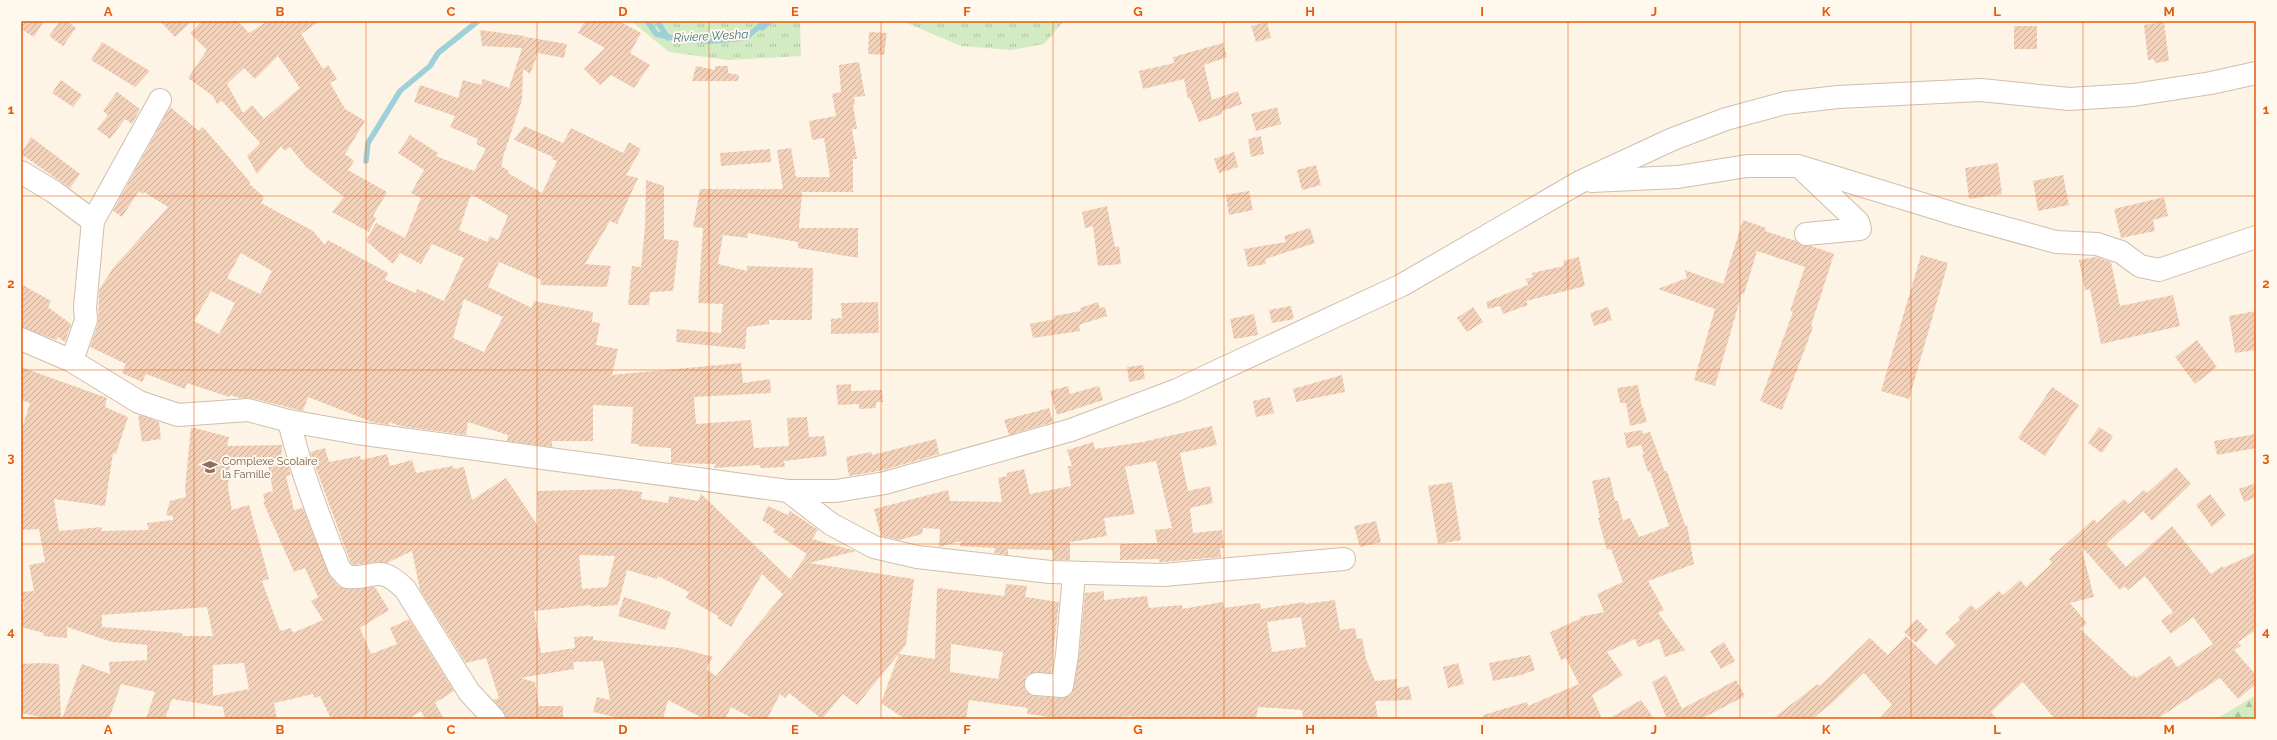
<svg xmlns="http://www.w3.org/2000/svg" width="2277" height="740" font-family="Raleway,sans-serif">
<defs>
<pattern id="grass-tufts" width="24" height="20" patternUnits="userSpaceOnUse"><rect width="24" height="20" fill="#d3ebc3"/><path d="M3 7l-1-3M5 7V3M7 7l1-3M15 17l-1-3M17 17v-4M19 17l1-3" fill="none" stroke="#b0c1a0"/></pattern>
<pattern id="forest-firs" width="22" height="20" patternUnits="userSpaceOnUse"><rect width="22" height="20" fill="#d3ebc3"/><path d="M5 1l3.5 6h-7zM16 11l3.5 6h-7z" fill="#b0c1a0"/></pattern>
<pattern id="building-hatch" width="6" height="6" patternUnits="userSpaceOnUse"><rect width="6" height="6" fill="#f3d2bb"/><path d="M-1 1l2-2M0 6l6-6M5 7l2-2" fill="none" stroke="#caad9a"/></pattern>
</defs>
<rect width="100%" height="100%" fill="#fdf4e5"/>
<g fill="url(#grass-tufts)">
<polygon points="631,21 800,21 801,56 728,60 669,52"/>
<polygon points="902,21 1064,21 1044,44 1011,50 961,46"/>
</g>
<polygon fill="url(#forest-firs)" points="2256,695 2256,719 2216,719"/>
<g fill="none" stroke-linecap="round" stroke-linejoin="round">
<g stroke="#9ed0d9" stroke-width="5.5">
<polyline points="647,21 656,34 682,40 713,41 746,38 765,21"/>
<polyline points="657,21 668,38"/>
<polyline points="762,28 770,21"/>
<polyline points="366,161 368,143 400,91 430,66 438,53 478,21"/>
</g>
</g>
<g fill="url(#building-hatch)" fill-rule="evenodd">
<polygon points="21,21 44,21 34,37 21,29"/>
<polygon points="60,21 67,21 76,28 63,46 49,36"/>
<polygon points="160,21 192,21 175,37"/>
<path d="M202,21H238L249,33L268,21H320L301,34L323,69L328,65L337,79L330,83L345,109L365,121L345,154L354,161L348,170L387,192L373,216L376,218L369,232L332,212L344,197L306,167L290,147L285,151L281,146L257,174L247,156L260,143L222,101L217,104L213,96L188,78L207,50L190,33ZM278,56L300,88L264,119L252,105L243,113L227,84L244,68L255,79Z"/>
<polygon points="585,21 619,21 641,33 630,53 650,65 634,88 611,75 600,85 584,69 605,48 578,33"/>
<polygon points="1267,22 1271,38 1256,42 1251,26"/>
<polygon points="2164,22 2169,61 2155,63 2154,59 2148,60 2144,25"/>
<rect x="2014" y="26" width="23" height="23"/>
<path d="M480,30L525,36L524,42L526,37L567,44L564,58L538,53L530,74L523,69L522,100L502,160L503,161L501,166L509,171L508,173L542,193L557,161L552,159L553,157L514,140L524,126L563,143L571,128L623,153L629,142L641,149L626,175L638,178L617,224L610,221L585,264L611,266L607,287L540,285L541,280L499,262L488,287L532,308L534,301L593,312L592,322L600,323L596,345L618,349L612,375L741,363L743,383L770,379L771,393L694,397L696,424L751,420L754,448L789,446L787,418L807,417L809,437L824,436L827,456L784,461L785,467L760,468V465L714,468L716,464L671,463V448L638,446V444H631L633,407L593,405V441H552V447L507,441L508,435L468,422L466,435L400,426L389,422V425L372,422L308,397L303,411L251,398H240L230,395L229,397L187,383L185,389L146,374L142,382L122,373L126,364L90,347L98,324L99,290L113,268L168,207L144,192L142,194L139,191L122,217L113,211L170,107L199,131L203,127L250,182L249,184L264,197L261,203L313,231L325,245L328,240L388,273L385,280L416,293L417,289L444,301L464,258L432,244L421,264L400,253L393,264L366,241L376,223L405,238L421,198L411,193L424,170L398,153L410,135L438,153L436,156L474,171L486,149L476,144L478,139L450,127L455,116L414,102L420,85L458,98L463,80L481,85L483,79L509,88L522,48L482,46ZM471,194L508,216L498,240L490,236L487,242L459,230ZM241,253L272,271L260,294L227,278ZM211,291L235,303L219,334L194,321ZM464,299L503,317L484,352L453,338Z"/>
<polygon points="869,32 887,33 884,55 868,54"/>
<polygon points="102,42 150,71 135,87 91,60"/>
<polygon points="1223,43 1227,57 1204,65 1212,100 1238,91 1242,104 1222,111 1222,114 1199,122 1190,98 1188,99 1184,79 1143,89 1139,71 1174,63 1173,57"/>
<polygon points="859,62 865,96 854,97 855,104 853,105 857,129 852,129 857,159 853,159 853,192 802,192 799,228 858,228 858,258 798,248 798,242 748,233 747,238 723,235 718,264 747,271 747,266 813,268 812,320 769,320 769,324 747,327 745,349 676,342 677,329 721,333 723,304 698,303 703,228 693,227 700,189 783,189 777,150 791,148 796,177 830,177 824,138 812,140 809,121 836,116 832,94 841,92 839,65"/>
<polygon points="696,66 715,70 715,66 728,66 728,73 739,75 738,81 692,81"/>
<polygon points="61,80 82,95 73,107 52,93"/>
<polygon points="117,92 140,109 132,124 125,119 110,139 97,129 108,115 103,111"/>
<polygon points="1277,107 1281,124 1256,131 1251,114"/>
<polygon points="1261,136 1264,154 1251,157 1248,139"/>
<polygon points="31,137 80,174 70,188 21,154"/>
<polygon points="770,149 771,162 721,166 720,153"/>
<polygon points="1234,152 1238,167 1219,173 1214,159"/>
<polygon points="1998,163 2002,194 1969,199 1965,168"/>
<polygon points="1316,165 1321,185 1302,190 1297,170"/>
<polygon points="2063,175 2069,205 2038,211 2033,181"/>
<polygon points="646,180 664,186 664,239 679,241 673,291 650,292 649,305 628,305 632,266 641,267 645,227"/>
<polygon points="1249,191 1253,210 1229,215 1226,195"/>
<polygon points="2164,197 2168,216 2153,220 2155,231 2121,238 2114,209"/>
<polygon points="1107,206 1115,247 1119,246 1121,264 1098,266 1093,226 1085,228 1082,212"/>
<polygon points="1743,220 1766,228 1765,231 1796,241 1801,245 1811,246 1834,254 1811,326 1813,327 1782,410 1760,401 1793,312 1790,311 1805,267 1757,251 1744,294 1742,293 1715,386 1694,380 1715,309 1658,289 1687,278 1685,270 1723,284"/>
<polygon points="1310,228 1315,243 1265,259 1266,264 1248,267 1244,249 1286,242 1284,236"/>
<polygon points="1921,255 1948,263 1909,399 1881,391"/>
<polygon points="1579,257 1585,286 1526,301 1528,305 1503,314 1500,306 1488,309 1486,302 1528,285 1526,279 1533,277 1532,273 1564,266 1563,261"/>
<polygon points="2096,257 2111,262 2120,306 2173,295 2180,326 2101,344 2090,289 2085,290 2079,260"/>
<polygon points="21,284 51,301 48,307 71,324 65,342 58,337 56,340 21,327"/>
<polygon points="878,302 879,333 831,334 831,319 842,318 841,303"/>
<polygon points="1098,302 1100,308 1105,307 1107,316 1079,325 1080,331 1033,338 1030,324 1055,319 1054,316 1081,311 1080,308"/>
<polygon points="1291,306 1294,319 1272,323 1269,310"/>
<polygon points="1473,307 1483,322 1467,332 1457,318"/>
<polygon points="1608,307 1612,320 1594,326 1590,313"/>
<polygon points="2256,311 2256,350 2235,353 2229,316"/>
<polygon points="1254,314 1258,335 1234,339 1230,319"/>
<polygon points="2197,340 2217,367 2195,384 2175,357"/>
<polygon points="1143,365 1145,379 1129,382 1127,367"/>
<path d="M21,367L107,398L105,407L128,417L116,454L113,453L105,506L54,499L59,531L102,527L101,531L149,530L147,523L173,520V516L166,515L170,501L186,497L185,488L191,427L229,437L227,446L282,445L281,461L287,460L291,475L286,476L294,510L303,508L330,576L338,586L346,589L375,587L389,610L360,628L371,654L397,644L390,628L409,619L454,691L435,703L444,719H425L421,711L408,719H331L320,696L314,698L313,694L274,703L277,719H225L223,707L172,699L165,719H146L155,692L121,684L109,719H62L82,664L110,674L109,662L147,660V645L112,642L67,627V638L43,636L44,633L21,627V608L24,609L22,592L34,591L29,565L45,562L39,529L21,530V431L30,403L21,400ZM230,463L268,465L273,491L263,494L265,502H263L294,572L305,568L318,597L311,601L323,620L293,633L291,628L280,631L262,581L269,579L249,505L232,510L228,488ZM207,607L213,636H182V633L102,627V615ZM244,663L249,689L213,696V665Z"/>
<polygon points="1342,375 1345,392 1296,402 1293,389"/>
<polygon points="851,384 851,391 882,390 883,402 876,402 876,408 859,409 859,404 838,405 836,385"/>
<polygon points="1638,385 1642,408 1643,407 1647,422 1630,426 1626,403 1620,403 1617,388"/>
<polygon points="1068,386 1070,394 1099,386 1103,400 1057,415 1050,391"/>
<polygon points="2052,387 2079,405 2045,456 2018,438"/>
<polygon points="1270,397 1274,413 1256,417 1253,401"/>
<polygon points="1049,408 1053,422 1009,435 1004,420"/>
<polygon points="140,415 159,422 161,439 142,442 138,416"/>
<polygon points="1212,426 1217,445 1180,453 1188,491 1210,486 1213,503 1190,508 1193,533 1222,530 1224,548 1220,548 1221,557 1162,562 1159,562 1159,559 1120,560 1120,544 1157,543 1155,530 1172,528 1156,461 1125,467 1135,514 1104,518 1107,536 1070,542 1070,560 1053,560 1053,550 1008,549 1008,555 994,553 995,548 960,546 961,541 939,547 940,529 923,528 922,534 899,540 881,536 874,509 948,490 950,501 1002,502 998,478 1007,476 1007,473 1024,469 1030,494 1071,486 1068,466 1072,466 1067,450 1093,442 1095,449 1143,442"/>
<polygon points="2099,427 2113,436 2102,453 2088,443"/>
<polygon points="1642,430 1643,434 1650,432 1665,472 1667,471 1685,525 1687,525 1694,564 1648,581 1664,610 1658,613 1685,650 1665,657 1659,639 1638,647 1635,639 1607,652 1623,675 1592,695 1602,719 1483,719 1483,715 1527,702 1528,706 1579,684 1566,658 1561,660 1550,632 1580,619 1580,617 1604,612 1597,594 1623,582 1611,549 1607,550 1598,518 1600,517 1592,481 1610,477 1615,501 1618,501 1623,521 1630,518 1639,537 1669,526 1650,471 1648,472 1642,455 1644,454 1641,445 1627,448 1624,433"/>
<polygon points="2256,434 2256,448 2217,455 2214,441"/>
<polygon points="936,439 939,454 884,470 849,476 846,457 871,452 872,455"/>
<path d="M325,448L329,462L360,456L361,460L387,454L390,466L412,460L416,473L453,466L454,469L464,467L472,500L506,478L538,526L537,491L621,489L642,492L641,499L668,503L669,496L698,501L701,494L790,579L807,554L773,532L774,529L777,530L762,520L768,506L788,515L790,511L818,530L812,539L856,551L809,563L914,579L906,645L857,705L843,694L822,719L789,693L785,698L780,694L767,719H754L731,707L725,719H704L668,700L663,719H623L593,712L597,697L610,700L603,661L573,662L574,669L520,678L535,682L539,706H563V719H506L503,711L493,700L499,698L486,658L466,663L420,590L412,551L387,563L377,562L353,565L350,561L310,452ZM579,555L615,556L607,587L582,589ZM627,570L657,579L658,576L689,592L686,598L718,616L717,618L731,627L762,574L783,594L716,676L706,669L713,657L680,648L593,640V636L574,637L575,648L541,653L534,611L591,605V607L618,605Z"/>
<path d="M2176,467L2191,484L2152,521L2143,511L2106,544L2126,567L2172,526L2211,574L2222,566L2223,568L2256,553V630L2238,642L2241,646L2234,650L2256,675V684L2238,699L2220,678L2157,719H2055L2023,682L1991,712L1997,719H1879L1892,705L1864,673L1833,702L1812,719H1772L1818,684L1820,686L1870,638L1888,655L1906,636L1936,665L1956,645L1945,633L1960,620L1958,617L1971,605L1976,610L1999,591L2003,595L2020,580L2026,587L2052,563L2049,559L2094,519L2097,523L2124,499L2129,504L2144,490L2147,493ZM2081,546L2120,590L2124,586L2128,590L2145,576L2173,612L2161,621L2171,634L2193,617L2213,644L2177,667L2170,656L2136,678L2134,675L2132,677L2080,629L2087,623L2070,603L2094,597Z"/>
<polygon points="1452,482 1461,540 1438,544 1428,486"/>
<polygon points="2256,483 2256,497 2244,502 2239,489"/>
<polygon points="2210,494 2226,515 2212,527 2196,505"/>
<polygon points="1376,521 1381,542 1360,547 1354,526"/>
<path d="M1006,584L1027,586L1025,597L1059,602L1051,673H1031L1026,677L1024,683L1025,690L1035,696L1061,698L1072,693L1079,657L1085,593L1104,591V600L1147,596L1149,608L1182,605V609L1223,602L1224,608L1260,603L1261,609L1304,602L1305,604L1335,600L1340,630L1355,628L1357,639L1362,638L1366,659L1375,681L1397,679V688L1409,686L1412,700L1375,701L1378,719H1303L1302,710L1258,707L1256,719H1132L1131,716L1107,719H1063L1027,714L1028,708L969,700L966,719H905L881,703L899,654L935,659L937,588L1004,596ZM1301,617L1306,647L1272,652L1267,622ZM951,644L1003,652L998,679L950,672Z"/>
<polygon points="624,597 671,612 665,630 618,616"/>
<polygon points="1917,619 1928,630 1916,643 1904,632"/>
<polygon points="1724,642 1735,661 1721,669 1710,651"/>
<polygon points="1530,655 1535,670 1521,675 1493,681 1489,663"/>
<polygon points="39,663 59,664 61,719 50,719 21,713 21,664"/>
<polygon points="1458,663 1464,684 1448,688 1443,667"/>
<polygon points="1666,675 1682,709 1736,680 1745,696 1701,719 1663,719 1666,717 1652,682"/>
<polygon points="1641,700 1654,719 1608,719"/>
</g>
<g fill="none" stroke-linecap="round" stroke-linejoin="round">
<g stroke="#d1bead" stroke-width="24">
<g id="minor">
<polyline points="1802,169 1858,222 1860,229 1806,234"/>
<polyline points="21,172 54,192 93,221"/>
<polyline points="1591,181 1678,177 1747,166 1798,166 1958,215 2056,242 2097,244 2121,252 2140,266 2159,270 2256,237"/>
<polyline points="21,339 72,361 139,402 178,415 248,410 289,421 357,433 788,491 836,491 885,483 1071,430 1177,390 1402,285 1580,182 1673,139 1726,119 1785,103 1838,97 1981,90 2069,99 2133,95 2211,83 2256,73"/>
<polyline points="72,361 86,320 85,307 93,221 160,100"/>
<path d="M289,421C301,472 320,519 339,568L347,577C376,580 377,562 405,589L469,692L494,719"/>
<polyline points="788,491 831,524 874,547 917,557 1050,572 1163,575 1344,559"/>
<polyline points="1036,684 1062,686 1067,655 1074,574"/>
</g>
</g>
<use href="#minor" stroke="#fff" stroke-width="22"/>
</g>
<path fill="none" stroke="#e8590c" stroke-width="1" stroke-opacity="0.55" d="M194,21V719M366,21V719M537,21V719M709,21V719M881,21V719M1053,21V719M1224,21V719M1396,21V719M1568,21V719M1740,21V719M1911,21V719M2083,21V719M21,196H2256M21,370H2256M21,544H2256"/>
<defs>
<g id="school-bare" transform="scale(1.2)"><path d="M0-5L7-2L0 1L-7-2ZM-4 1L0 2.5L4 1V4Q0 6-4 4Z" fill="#8d6e63" stroke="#fff8ec" stroke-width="2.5" paint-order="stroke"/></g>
</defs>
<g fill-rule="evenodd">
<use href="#school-bare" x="210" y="467"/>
</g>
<g text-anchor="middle" stroke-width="4" stroke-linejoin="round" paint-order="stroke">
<g font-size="11" fill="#785e54" stroke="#fff8ec" text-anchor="start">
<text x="222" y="465">Complexe Scolaire<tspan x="222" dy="13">la Famille</tspan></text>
</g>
<g font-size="12" font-style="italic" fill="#3f7783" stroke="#fff8ec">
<text transform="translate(711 36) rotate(-3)" y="4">Riviere Wesha</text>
</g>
</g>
<rect width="2277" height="740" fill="none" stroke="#fff8ec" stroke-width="44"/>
<rect x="22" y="22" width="2233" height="696" fill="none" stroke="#e8590c" stroke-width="1.5"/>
<g font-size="13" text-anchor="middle" font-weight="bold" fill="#e8590c">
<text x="108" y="16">A</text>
<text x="280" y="16">B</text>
<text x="451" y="16">C</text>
<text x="623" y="16">D</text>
<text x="795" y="16">E</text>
<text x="967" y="16">F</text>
<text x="1138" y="16">G</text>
<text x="1310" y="16">H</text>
<text x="1482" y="16">I</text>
<text x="1654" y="16">J</text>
<text x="1826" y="16">K</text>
<text x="1997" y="16">L</text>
<text x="2169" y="16">M</text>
<text x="11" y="114">1</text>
<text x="2266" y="114">1</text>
<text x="11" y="288">2</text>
<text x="2266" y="288">2</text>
<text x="11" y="462">3</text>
<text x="2266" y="462">3</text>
<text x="11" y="636">4</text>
<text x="2266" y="636">4</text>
<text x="108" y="734">A</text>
<text x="280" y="734">B</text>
<text x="451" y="734">C</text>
<text x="623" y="734">D</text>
<text x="795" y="734">E</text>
<text x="967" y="734">F</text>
<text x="1138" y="734">G</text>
<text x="1310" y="734">H</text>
<text x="1482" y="734">I</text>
<text x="1654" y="734">J</text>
<text x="1826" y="734">K</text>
<text x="1997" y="734">L</text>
<text x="2169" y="734">M</text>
</g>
</svg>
